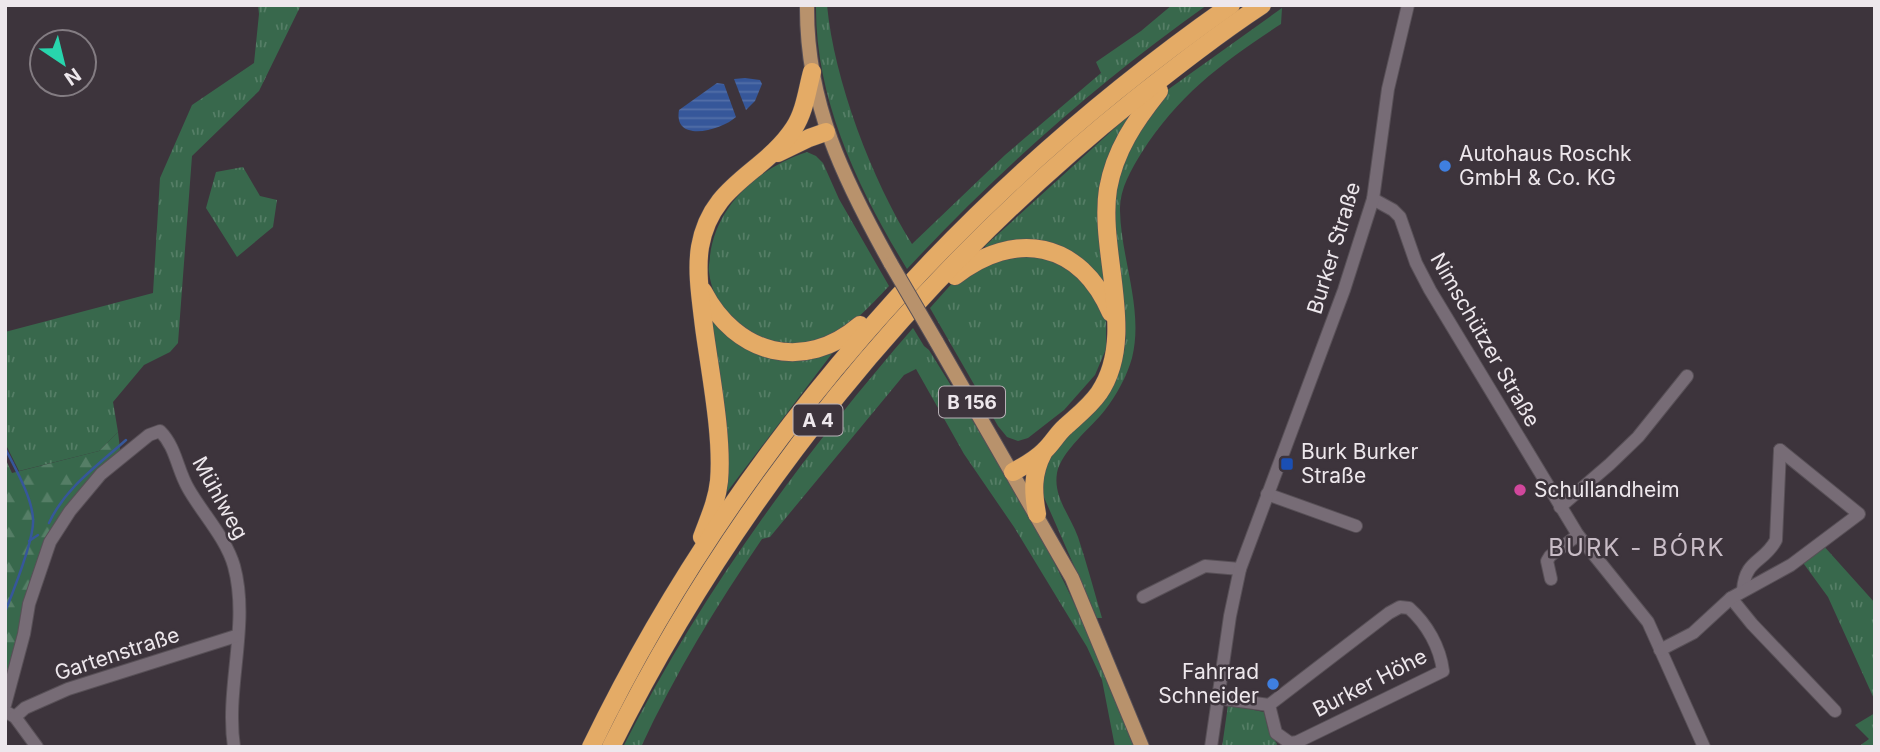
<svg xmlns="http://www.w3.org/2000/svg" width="1880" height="752" font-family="Inter,sans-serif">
<defs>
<pattern id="grass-tufts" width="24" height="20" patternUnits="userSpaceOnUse" patternTransform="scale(1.75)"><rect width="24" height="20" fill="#38684c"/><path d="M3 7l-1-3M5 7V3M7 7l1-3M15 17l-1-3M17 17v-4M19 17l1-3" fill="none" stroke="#557e66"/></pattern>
<pattern id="forest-firs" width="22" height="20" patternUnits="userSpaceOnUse" patternTransform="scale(1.75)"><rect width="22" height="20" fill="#38684c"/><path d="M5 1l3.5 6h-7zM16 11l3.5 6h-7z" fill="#557e66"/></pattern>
<pattern id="water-rules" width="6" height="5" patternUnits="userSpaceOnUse" patternTransform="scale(1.75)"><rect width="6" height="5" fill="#36579a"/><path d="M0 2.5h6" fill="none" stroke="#536fa8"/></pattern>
</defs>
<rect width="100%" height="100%" fill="#3d343c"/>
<g fill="url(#grass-tufts)">
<polygon points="258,5 301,5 259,91 192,156 178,343 170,352 144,365 113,402 118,432 99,451 19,471 5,443 5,332 153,293 160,178 192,105 254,63 259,14"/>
<path d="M816,5H827C834,80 872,180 912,244L1005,155L1101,73L1096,62L1141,31L1172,5H1207C1097,83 999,170 907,269C859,190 815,100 816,5Z"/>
<path d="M1282,8L1281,24C1224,61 1179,94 1142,152C1131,170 1119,190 1120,211C1121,259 1144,310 1132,358C1127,376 1116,396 1105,410C1092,427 1061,451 1057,473C1053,497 1070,515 1078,537C1087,564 1094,591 1102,618H1097L1039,486L1043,463L1116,376C1123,359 1127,346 1125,328L1112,213L1122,156L1166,91Z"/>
<polygon points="1127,117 1128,121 1115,147 1111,292 1078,260 987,249 985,246"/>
<path d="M807,152L816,156L823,163L839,199L889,286C870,306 849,330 822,339C775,355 715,326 709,272C708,267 710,261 710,256C716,205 760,167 807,152Z"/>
<polygon points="243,167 260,196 277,200 273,227 237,257 206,208 216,172"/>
<polygon points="1044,253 1083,274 1106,315 1106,349 1095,375 1064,410 1028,438 1018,441 1007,437 998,426 930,308 955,280 977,265"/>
<polygon points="704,299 751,350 834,351 721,500 725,503 714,513"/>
<path d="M913,328L924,346L929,350C973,421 1018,492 1056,566C1086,624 1109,686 1134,747H1115L1102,680L1087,647L1014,527L964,454L916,369L904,375L770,537L762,539C716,606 675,674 641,747H623C701,594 801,457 913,328Z"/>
<polygon points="1822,544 1875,603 1875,701 1828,597 1801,560"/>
<polygon points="1228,705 1264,712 1268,729 1277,744 1275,747 1222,747"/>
<polygon points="1875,713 1875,747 1858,747 1869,739 1855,725"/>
</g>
<polygon fill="url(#forest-firs)" points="118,432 121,457 59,526 5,689 5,458 12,473 99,451"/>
<g fill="url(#water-rules)">
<polygon points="745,78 760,80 762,84 755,101 746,110 734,79"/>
<path d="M717,83L724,84L736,117C722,130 673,144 679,110Z"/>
</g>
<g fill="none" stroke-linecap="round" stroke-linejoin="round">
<g stroke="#36579a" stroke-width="2.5">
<path d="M5,448C15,468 32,497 33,519C35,538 13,592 5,612"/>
<path d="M49,523C65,488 98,465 126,440"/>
<polyline points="29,541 38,535"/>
</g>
<g stroke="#585057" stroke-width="14">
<g id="minor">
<polyline points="1373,199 1393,210 1400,217 1416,263 1430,290 1578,535 1648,622 1704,747"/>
<polyline points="1267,494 1356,526"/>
<polyline points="1560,507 1610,464 1638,437 1687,376"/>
<polyline points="1551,579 1547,561 1550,556 1578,535"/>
<path d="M1743,590C1745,559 1764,563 1776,540L1780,450"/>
<polyline points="1143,597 1205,566 1240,569"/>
<polyline points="1731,598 1752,624 1835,711"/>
<polyline points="1660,650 1693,633 1731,598 1791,565 1859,514 1780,450"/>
<path d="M1217,698L1269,705L1389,613L1400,607L1409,608C1427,624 1440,647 1443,671L1297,742L1290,743L1276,733L1269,705"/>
<path d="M5,705L24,634L29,604L50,542L70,511L101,474L149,435L160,431C176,447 177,469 188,488C202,513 226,538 234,566C250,625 225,687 234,747"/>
<polyline points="8,713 15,717 37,747"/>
<polyline points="15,717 25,708 68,689 236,636"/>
<polyline points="1211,747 1230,616 1240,569 1344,290 1373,199 1388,89 1408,5"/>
</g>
</g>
<g stroke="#585057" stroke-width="16">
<g id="major">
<path d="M807,5C806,104 844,180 891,264"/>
<polyline points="936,341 1072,578 1142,747"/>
</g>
</g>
<g stroke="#585057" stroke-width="19">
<g id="highway">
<polyline points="778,153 809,138 826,132"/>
<path d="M955,276C1015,229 1080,241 1111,313"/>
<path d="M703,291C736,355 804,373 860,325"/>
<path d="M1013,472C1024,466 1035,460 1044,451C1052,444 1057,434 1065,427C1077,416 1090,406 1099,393C1138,336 1098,253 1108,189C1115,150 1135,121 1159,91"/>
<path d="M1037,514C1033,492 1032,474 1043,453"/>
<path d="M702,537C709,518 717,501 719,481C723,437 710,372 704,327C701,301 696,272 700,247C711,183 764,174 794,128C805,111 807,90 812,72"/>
<path d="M591,747C735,449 961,194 1231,5"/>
<path d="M611,747C735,497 917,274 1134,100C1176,67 1218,34 1262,5"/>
</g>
</g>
<use href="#minor" stroke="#776c76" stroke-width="12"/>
<use href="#major" stroke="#b8926c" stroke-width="14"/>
<use href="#highway" stroke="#e4ab66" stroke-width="18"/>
<g stroke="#585057" stroke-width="16" stroke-linecap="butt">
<polyline id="major-bridge" points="891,264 936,341"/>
</g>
<use href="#major-bridge" stroke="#b8926c" stroke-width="14"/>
</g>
<g fill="#3f7fe0" stroke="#3d343c" stroke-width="2.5">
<circle cx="1445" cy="166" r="7"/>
<circle cx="1273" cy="684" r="7"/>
</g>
<rect fill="#1a4fb4" stroke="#3d343c" stroke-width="2.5" x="1280" y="457" width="14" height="14" rx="3.5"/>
<circle fill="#d1479c" stroke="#3d343c" stroke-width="2.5" cx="1520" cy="490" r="7"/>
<g text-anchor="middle" stroke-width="5" stroke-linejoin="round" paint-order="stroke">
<g fill="#3d343c" stroke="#b8b1b7" stroke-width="2">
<rect x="939" y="386.5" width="66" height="31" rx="5"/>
<rect x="793.5" y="404.5" width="49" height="31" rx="5"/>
</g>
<g font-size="19" font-weight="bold" fill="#ede7ec">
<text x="972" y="409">B 156</text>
<text x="818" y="427">A 4</text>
</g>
<g font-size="21" fill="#ede7ec" stroke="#3d343c" text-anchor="start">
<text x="1459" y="161">Autohaus Roschk<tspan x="1459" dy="24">GmbH &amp; Co. KG</tspan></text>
<text x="1301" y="459">Burk Burker<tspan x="1301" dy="24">Straße</tspan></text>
<text x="1534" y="497">Schullandheim</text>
<text x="1259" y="679" text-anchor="end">Fahrrad<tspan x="1259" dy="24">Schneider</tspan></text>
</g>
<g font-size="21" fill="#ede7ec" stroke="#3d343c">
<text transform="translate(1334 248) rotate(-73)" y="7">Burker Straße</text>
<text transform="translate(1485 340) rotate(60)" y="7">Nimschützer Straße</text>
<text transform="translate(220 498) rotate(61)" y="7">Mühlweg</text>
<text transform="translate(117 654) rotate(-18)" y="7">Gartenstraße</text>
<text transform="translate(1370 683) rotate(-27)" y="7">Burker Höhe</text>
</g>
<g font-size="24" letter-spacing="2" fill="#c8bcc6" stroke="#3d343c">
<text x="1637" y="556">BURK - BÓRK</text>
</g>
</g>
<rect width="1880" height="752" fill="none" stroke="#ede7ec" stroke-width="14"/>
<g transform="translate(63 63) rotate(145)"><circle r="33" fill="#3d343c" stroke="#837c82" stroke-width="2"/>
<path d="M0-5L12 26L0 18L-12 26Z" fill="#28d5ad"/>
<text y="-10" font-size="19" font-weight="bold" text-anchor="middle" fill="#ede7ec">N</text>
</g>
</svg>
